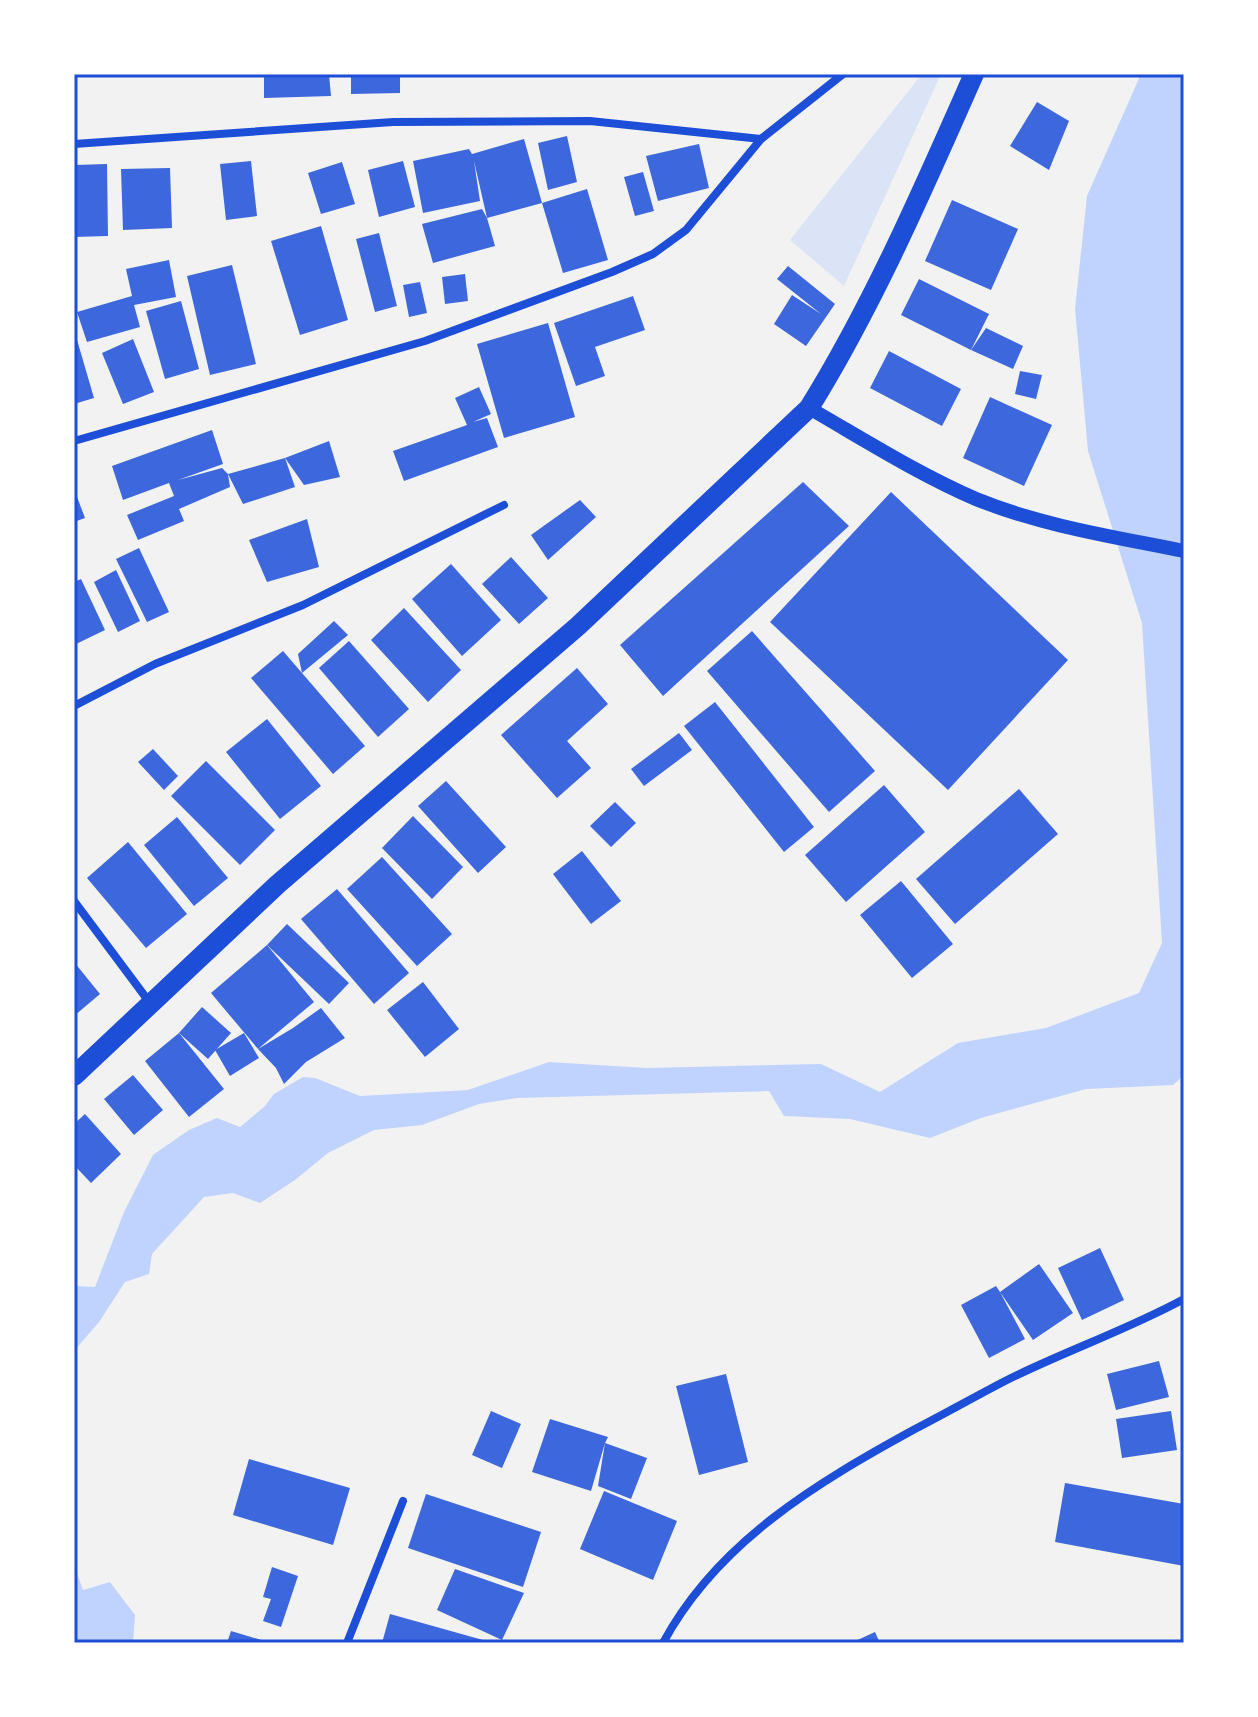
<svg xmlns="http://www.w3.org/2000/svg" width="1258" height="1717" font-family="'PT Sans',sans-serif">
<rect width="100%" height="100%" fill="#f2f2f2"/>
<polygon fill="#dbe4f7" points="922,74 941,74 844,286 790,240"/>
<g fill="#bfd3fe">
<polygon points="1141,74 1184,74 1184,1075 1173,1085 1086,1089 981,1118 930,1138 850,1119 784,1116 769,1091 517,1098 479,1104 422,1125 374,1130 328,1153 295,1180 260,1203 233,1193 204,1197 152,1254 149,1274 125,1282 99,1322 74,1351 74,1286 95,1287 124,1212 153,1155 189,1130 217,1118 240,1127 264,1107 274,1094 303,1077 315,1078 360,1096 468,1090 549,1062 646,1068 821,1064 880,1092 958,1043 1046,1028 1139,993 1162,943 1142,623 1088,451 1075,309 1087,196"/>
<polygon points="74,1565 83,1590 110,1582 135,1615 133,1643 74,1643"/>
</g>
<g fill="#3d67dc">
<polygon points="264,74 329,74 331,96 264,98"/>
<polygon points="351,74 400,74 400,93 351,94"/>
<polygon points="1037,102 1069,121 1049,170 1010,146"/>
<polygon points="567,136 577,182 548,190 538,143"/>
<polygon points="524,139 542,203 487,218 474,161 480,201 423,213 413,161 469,149 472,154"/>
<polygon points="699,144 709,188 658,201 646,156"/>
<polygon points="251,161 257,216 226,220 220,164"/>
<polygon points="403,161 415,207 379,217 368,170"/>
<polygon points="342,162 355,204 321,214 308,173"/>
<polygon points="107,164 108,236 74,237 74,165"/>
<polygon points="170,168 172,228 123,230 121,169"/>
<polygon points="643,172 654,211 635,216 624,177"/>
<polygon points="587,189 608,260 563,273 542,203"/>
<polygon points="952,200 1018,229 991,290 925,261"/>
<polygon points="482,209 487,218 495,246 433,263 422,224"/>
<polygon points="321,226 348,320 300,335 271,241"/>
<polygon points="379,233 397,306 375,312 356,239"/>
<polygon points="169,260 176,297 134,305 140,327 87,342 77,312 132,296 126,269"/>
<polygon points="232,265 256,364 210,375 187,276"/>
<polygon points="788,266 835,304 806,346 774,324 792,295 821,314 777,279"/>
<polygon points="465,274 468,301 445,304 442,277"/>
<polygon points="919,279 989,314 971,350 901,315"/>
<polygon points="420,282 427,313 409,317 403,285"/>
<polygon points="633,296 645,330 595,347 605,376 576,386 554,323"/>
<polygon points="181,301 199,369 165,379 146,311"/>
<polygon points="548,323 575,417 504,438 477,344"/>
<polygon points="986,328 1023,346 1013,369 971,350"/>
<polygon points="75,333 94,398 74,404 74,334"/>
<polygon points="133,339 154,392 123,404 102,353"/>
<polygon points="889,351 961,389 942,426 870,388"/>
<polygon points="1020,371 1042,375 1036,399 1015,394"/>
<polygon points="479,387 491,414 473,422 487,418 498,447 404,481 393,451 467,425 455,398"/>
<polygon points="990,397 1052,425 1024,486 963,458"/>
<polygon points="212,430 223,464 178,480 222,468 228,474 230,487 179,509 184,521 138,540 127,515 174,496 169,483 123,500 112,466"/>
<polygon points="329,441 340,477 304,485 285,458"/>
<polygon points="285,458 295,487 243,504 228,474"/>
<polygon points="803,482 849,526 663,696 620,645"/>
<polygon points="74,489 85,518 74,522"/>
<polygon points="891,492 1068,660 948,790 770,622"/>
<polygon points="580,500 596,517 548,560 531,535"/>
<polygon points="307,519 319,567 267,582 249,540"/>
<polygon points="139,548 169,612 147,622 116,559"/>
<polygon points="511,557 548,598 519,624 482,584"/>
<polygon points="451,564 501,620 462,656 412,599"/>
<polygon points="116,570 140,621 118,632 94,582"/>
<polygon points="81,579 105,630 74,645 74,582"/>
<polygon points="404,608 461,670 428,702 371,640"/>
<polygon points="334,621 348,635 302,673 298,654"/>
<polygon points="752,631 875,771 829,812 707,671"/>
<polygon points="349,641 409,709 378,737 319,668"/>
<polygon points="283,651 365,746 333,774 251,678"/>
<polygon points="577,668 608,704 567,741 591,768 557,798 501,735"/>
<polygon points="715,702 814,827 784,852 684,726"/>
<polygon points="267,719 321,786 280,819 226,752"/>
<polygon points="679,733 692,750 644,786 631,769"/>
<polygon points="153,749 178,776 164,790 138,762"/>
<polygon points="206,761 275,830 240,865 171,796"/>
<polygon points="446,781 506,847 478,873 418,806"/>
<polygon points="884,785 925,832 846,902 805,855"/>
<polygon points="1019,789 1058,834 955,924 916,879"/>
<polygon points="615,802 636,823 611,847 590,826"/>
<polygon points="413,816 463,867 432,899 382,848"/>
<polygon points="177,817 228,878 194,906 144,845"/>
<polygon points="128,842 187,914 146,948 87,878"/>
<polygon points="582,851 621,901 591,924 553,874"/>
<polygon points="382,857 452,934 417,966 347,889"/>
<polygon points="901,881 953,944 912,978 860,915"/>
<polygon points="337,889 409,973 374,1004 301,919"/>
<polygon points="287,924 349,983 329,1004 267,945"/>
<polygon points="267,945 314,1002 258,1049 211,993"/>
<polygon points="74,962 100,994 74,1016"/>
<polygon points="423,982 459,1029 425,1057 387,1010"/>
<polygon points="202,1007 231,1033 208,1059 179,1033"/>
<polygon points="321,1008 345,1038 306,1062 284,1084 276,1068 258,1049 293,1028"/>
<polygon points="179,1033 224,1089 189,1117 145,1061"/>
<polygon points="244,1033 259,1058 230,1076 215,1050"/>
<polygon points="133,1075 163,1110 134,1135 104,1099"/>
<polygon points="85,1114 121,1154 91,1183 74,1165 74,1124"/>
<polygon points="1100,1248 1124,1300 1082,1320 1058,1268"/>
<polygon points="1039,1264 1073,1313 1033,1340 1000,1292 1025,1339 989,1358 961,1305 996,1286 1000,1292"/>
<polygon points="1159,1361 1169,1397 1116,1410 1107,1374"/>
<polygon points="726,1374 748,1462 699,1475 676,1386"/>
<polygon points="491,1411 521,1424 502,1468 472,1455"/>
<polygon points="1171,1411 1177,1450 1122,1458 1116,1419"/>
<polygon points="550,1419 608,1437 605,1443 647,1458 631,1499 598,1486 605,1443 591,1491 532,1472"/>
<polygon points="249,1459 350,1488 333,1545 233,1515"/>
<polygon points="1065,1483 1184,1504 1184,1566 1055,1542"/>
<polygon points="604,1491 677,1521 653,1580 580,1549"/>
<polygon points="426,1494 541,1532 523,1587 408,1548"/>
<polygon points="272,1567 298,1576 281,1627 263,1621 271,1599 263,1597"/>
<polygon points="455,1569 524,1593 502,1640 437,1610"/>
<polygon points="390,1614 483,1640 482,1643 382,1643"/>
<polygon points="231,1631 268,1642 267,1643 227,1643"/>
<polygon points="875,1632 880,1643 851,1643"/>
</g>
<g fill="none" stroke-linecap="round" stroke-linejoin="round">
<g stroke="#1d4ed8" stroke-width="8">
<polyline points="74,144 393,122 590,121 761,139 843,74"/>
<polyline points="74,441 425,341 612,272 653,254 686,230 761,139"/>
<polyline points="74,706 155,664 303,605 504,505"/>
<polyline points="74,901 150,1003"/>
<polyline points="347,1643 403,1501"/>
<path d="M663,1643C717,1542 818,1482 915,1429C946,1413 976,1396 1007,1380C1065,1351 1127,1330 1184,1299"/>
</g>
<path stroke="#1d4ed8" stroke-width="14" d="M809,408C863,439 918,474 976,499C1042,526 1115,537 1184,551"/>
<path stroke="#1d4ed8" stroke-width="20" d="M74,1076L278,884L578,626L809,408C874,303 924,187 974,74"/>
</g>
<rect width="1258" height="1717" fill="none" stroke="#ffffff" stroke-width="152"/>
<rect x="76" y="76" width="1106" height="1565" fill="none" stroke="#1d4ed8" stroke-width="3"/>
</svg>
